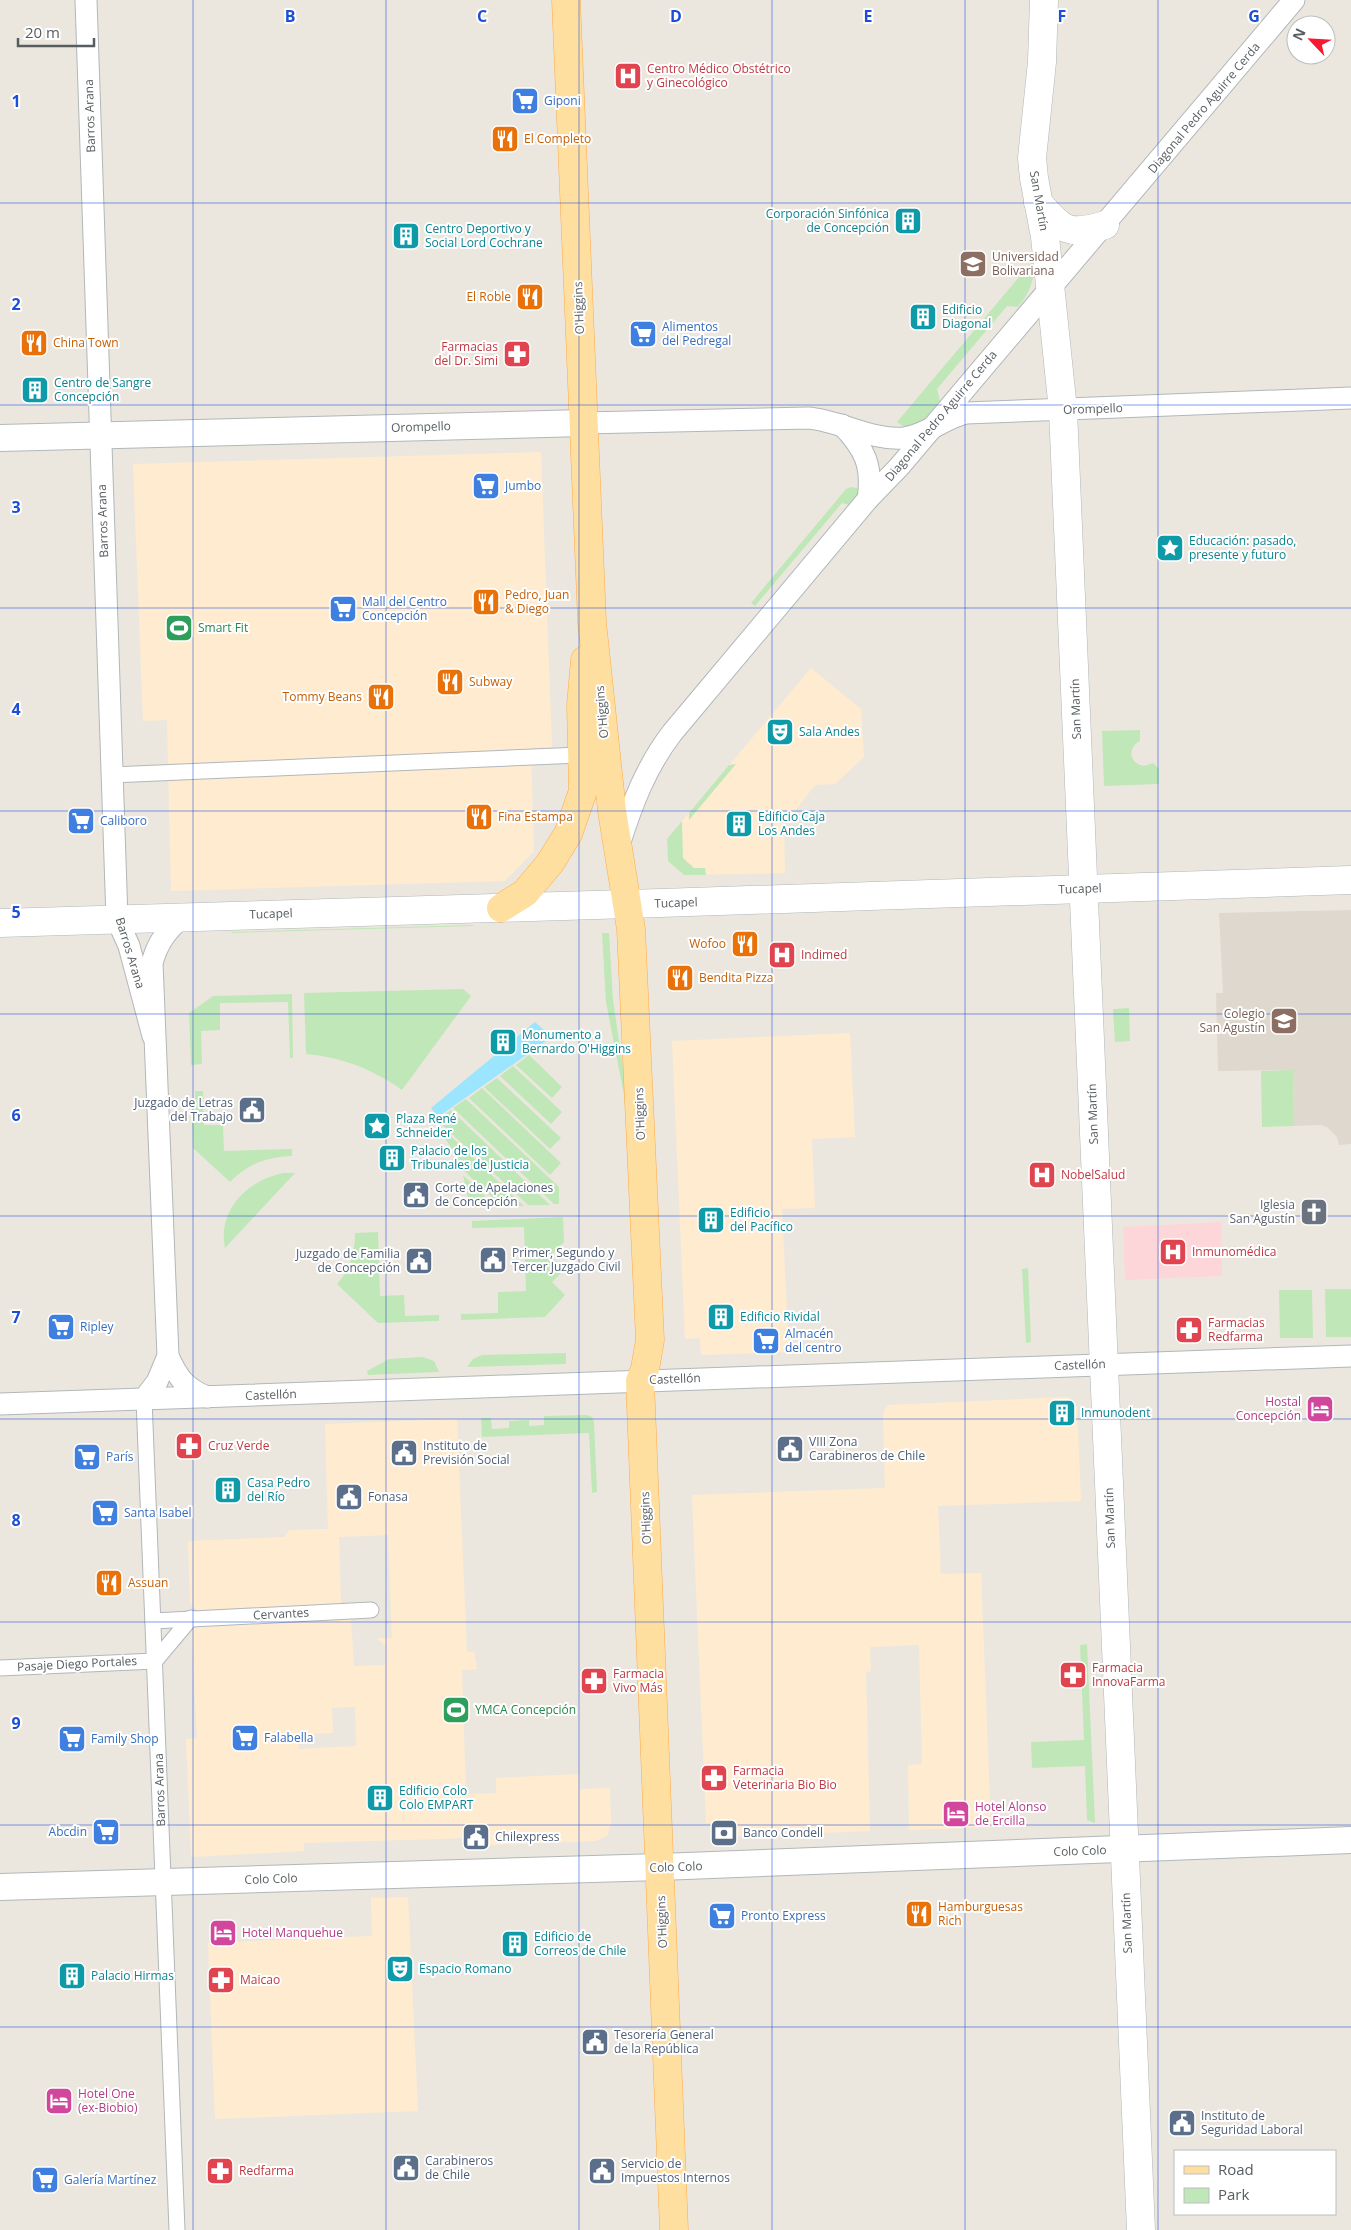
<svg xmlns="http://www.w3.org/2000/svg" width="1351" height="2230" font-family="'Open Sans',sans-serif">
<rect width="100%" height="100%" fill="#ece7de"/>
<g fill="#ffecd0" fill-rule="evenodd">
<polygon points="541,452 552,747 531,748 534,851 505,881 171,891 167,720 143,721 133,464"/>
<polygon points="811,668 861,709 864,757 835,784 815,785 784,825 785,873 684,875 668,861 667,839"/>
<polygon points="850,1033 855,1137 812,1139 815,1208 782,1209 789,1352 701,1355 700,1338 685,1339 672,1041"/>
<polygon points="1068,1397 1077,1407 1081,1501 938,1506 941,1574 981,1573 991,1827 909,1830 908,1765 922,1764 919,1645 870,1647 871,1671 866,1672 870,1831 717,1837 716,1823 706,1823 692,1495 885,1488 883,1414 888,1405"/>
<path d="M457,1419L467,1652H474L477,1669L462,1670L466,1794L496,1793V1778L579,1774L580,1789L610,1788L611,1824L607,1836L595,1841L468,1846V1838L304,1843V1851L191,1857L186,1739L197,1738L191,1626L351,1619L354,1666L385,1665V1646L377,1638H392L388,1535L339,1537L341,1606L203,1612L196,1610L190,1603L188,1541L284,1537L289,1530L328,1529L325,1424ZM355,1707L356,1746L299,1749V1734L333,1733L332,1708Z"/>
<polygon points="408,1897 418,2111 215,2119 208,1943 372,1936 371,1898"/>
</g>
<polygon fill="#dfd8cf" points="1351,910 1351,1144 1339,1145 1337,1137 1327,1127 1320,1125 1294,1126 1293,1070 1218,1071 1216,993 1223,993 1219,913"/>
<polygon fill="#fdd6da" points="1221,1222 1222,1276 1125,1280 1123,1227"/>
<g fill="#c0e7b7">
<path d="M1035,258C1035,277 1031,292 1018,307L1007,306L937,389L940,401L922,422L907,429L897,422Z"/>
<polygon points="852,487 861,489 852,506 842,503 755,606 751,603 846,489"/>
<path d="M1140,730V741C1127,748 1129,763 1144,766L1153,763L1159,769V784L1104,786L1102,731Z"/>
<polygon points="736,764 689,820 689,813 729,765"/>
<polygon points="682,821 683,858 694,868 705,868 706,875 684,875 668,861 667,839"/>
<polygon points="474,925 473,926 231,933 232,932"/>
<polygon points="602,933 609,933 613,1000 626,1088 627,1127 624,1095 606,1002"/>
<path d="M463,989L471,996L402,1090C373,1069 341,1057 306,1054L304,993Z"/>
<polygon points="292,994 293,1058 290,1058 288,1002 220,1003 220,1030 201,1031 202,1064 191,1065 189,1013 213,996"/>
<polygon points="1129,1008 1130,1041 1115,1042 1113,1009"/>
<polygon points="529,1055 562,1087 552,1098 516,1065"/>
<polygon points="513,1066 562,1112 551,1124 500,1076"/>
<polygon points="1293,1070 1294,1126 1262,1127 1261,1071"/>
<polygon points="497,1078 561,1138 550,1149 484,1087"/>
<polygon points="482,1088 561,1163 550,1175 469,1098"/>
<path d="M195,1091H203L204,1125H223L224,1151L292,1149V1156C267,1157 247,1164 230,1182L193,1148L192,1115H196Z"/>
<polygon points="466,1099 559,1187 559,1204 554,1204 453,1108"/>
<polygon points="451,1110 550,1205 528,1205 437,1120"/>
<polygon points="435,1122 435,1121 524,1206 501,1206 461,1168 453,1151"/>
<path d="M283,1173H295L225,1248C217,1210 248,1180 283,1173Z"/>
<polygon points="463,1175 496,1207 470,1208"/>
<polygon points="563,1217 564,1242 550,1256 565,1269 552,1282 565,1295 545,1317 461,1320 461,1314 498,1313 498,1292 526,1291 524,1227 472,1228 472,1221"/>
<path d="M378,1232L380,1296L404,1295L405,1316L439,1315V1321L378,1323L337,1284C350,1270 355,1252 355,1233Z"/>
<polygon points="1028,1268 1031,1342 1026,1343 1022,1269"/>
<polygon points="1325,1289 1351,1289 1351,1337 1326,1337"/>
<polygon points="1279,1290 1312,1290 1313,1338 1280,1338"/>
<polygon points="566,1353 566,1364 467,1367 473,1359 482,1355"/>
<polygon points="423,1357 434,1361 439,1372 368,1375 367,1371 389,1359"/>
<polygon points="587,1415 592,1417 594,1422 597,1492 592,1493 589,1433 482,1437 481,1418 491,1418 492,1429 509,1428 509,1421 529,1420 529,1426 544,1425 544,1416"/>
<polygon points="1087,1644 1095,1823 1087,1820 1085,1766 1032,1768 1031,1742 1084,1740 1080,1645"/>
</g>
<polygon fill="#9be5ff" points="535,1022 552,1037 438,1117 431,1108"/>
<g fill="none" stroke-linecap="round" stroke-linejoin="round">
<g stroke="#b1b7bb" stroke-width="17">
<g id="pedestrian">
<polyline points="111,775 581,755"/>
<polyline points="144,1399 177,2230"/>
<polyline points="153,1621 371,1610"/>
<polyline points="0,1668 155,1661 191,1618"/>
</g>
</g>
<g stroke="#b1b7bb" stroke-width="23">
<g id="minor">
<polyline points="86,0 117,919 129,946 153,1036"/>
<path d="M584,423L809,418C840,421 873,441 904,438C927,435 944,418 966,413L1351,398"/>
<path d="M842,425C865,449 873,466 868,499"/>
<path d="M619,845C632,804 646,767 672,733L868,499L899,467L1294,0"/>
<path d="M168,1356C178,1378 185,1388 207,1397"/>
<path d="M144,1399L157,1382L168,1356L152,963C157,944 168,928 183,917"/>
<polyline points="0,1404 1351,1356"/>
</g>
</g>
<g stroke="#b1b7bb" stroke-width="28">
<g id="tertiary">
<polyline points="0,438 584,423"/>
<polyline points="0,1887 660,1867 1351,1840"/>
</g>
</g>
<g stroke="#b0b6bb" stroke-width="29">
<g id="secondary">
<polyline points="1044,0 1042,62 1032,158 1034,178 1045,237 1063,410 1141,2230"/>
<path d="M1038,202C1062,231 1069,236 1105,225"/>
<polyline points="0,923 661,903 1351,880"/>
</g>
</g>
<g stroke="#fea946" stroke-width="29">
<g id="primary">
<polyline points="566,0 592,622 612,811 631,929 650,1340 645,1369 640,1381 674,2230"/>
<polyline points="501,908 525,893 550,863 568,834 583,791 581,705 585,660"/>
</g>
</g>
<use href="#pedestrian" stroke="#fff" stroke-width="15"/>
<use href="#minor" stroke="#fff" stroke-width="21"/>
<use href="#tertiary" stroke="#fff" stroke-width="26"/>
<use href="#secondary" stroke="#fff" stroke-width="28"/>
<use href="#primary" stroke="#ffdfa0" stroke-width="28"/>
</g>
<path fill="none" stroke="#1d4ed8" stroke-width="1" stroke-opacity="0.55" d="M193,0V2230M386,0V2230M579,0V2230M772,0V2230M965,0V2230M1158,0V2230M0,203H1351M0,405H1351M0,608H1351M0,811H1351M0,1014H1351M0,1216H1351M0,1419H1351M0,1622H1351M0,1825H1351M0,2027H1351"/>
<defs>
<g id="hospital-square" transform="scale(1.4375)"><rect x="-9" y="-9" width="18" height="18" rx="4" fill="#e0444e" stroke="#fff"/><path d="M-5-5h3v3.5h4V-5h3V5h-3V1.5h-4V5h-3Z" fill="#fff"/></g>
<g id="supermarket-square" transform="scale(1.4375)"><rect x="-9" y="-9" width="18" height="18" rx="4" fill="#3f7fe0" stroke="#fff"/><path d="M-6-5.5h2.5l.6 2H6L4.5 2H-2.5L-4.4-4H-6ZM-1.5 3.2a1.3 1.3 0 1 0 .1 0ZM3 3.2a1.3 1.3 0 1 0 .1 0Z" fill="#fff"/></g>
<g id="restaurant-square" transform="scale(1.4375)"><rect x="-9" y="-9" width="18" height="18" rx="4" fill="#e8710a" stroke="#fff"/><path d="M-5-6h1v4h1v-4h1v4h1v-4h1v5L-1.5 .5V6h-2V.5L-5-1ZM5-6V6H3V1.5H1.5Q1.5-4 5-6Z" fill="#fff"/></g>
<g id="building-square" transform="scale(1.4375)"><rect x="-9" y="-9" width="18" height="18" rx="4" fill="#0f9aa8" stroke="#fff"/><path d="M-4-6H4V6H1V3H-1V6H-4ZM-2.5-4.3h1.7v1.8h-1.7ZM.8-4.3h1.7v1.8H.8ZM-2.5-1h1.7V.8h-1.7ZM.8-1h1.7V.8H.8Z" fill="#fff"/></g>
<g id="university-square" transform="scale(1.4375)"><rect x="-9" y="-9" width="18" height="18" rx="4" fill="#8d6e63" stroke="#fff"/><path d="M0-5L7-2L0 1L-7-2ZM-4 1L0 2.5L4 1V4Q0 6-4 4Z" fill="#fff"/></g>
<g id="pharmacy-square" transform="scale(1.4375)"><rect x="-9" y="-9" width="18" height="18" rx="4" fill="#e0444e" stroke="#fff"/><path d="M-2-6h4v4h4v4h-4v4h-4v-4h-4v-4h4Z" fill="#fff"/></g>
<g id="sight-square" transform="scale(1.4375)"><rect x="-9" y="-9" width="18" height="18" rx="4" fill="#0f9aa8" stroke="#fff"/><path d="M0-6L1.8-2.2L6-1.7L2.9 1.2L3.7 5.4L0 3.3L-3.7 5.4L-2.9 1.2L-6-1.7L-1.8-2.2Z" fill="#fff"/></g>
<g id="stadium-square" transform="scale(1.4375)"><rect x="-9" y="-9" width="18" height="18" rx="4" fill="#2e9e5b" stroke="#fff"/><path d="M0-5a6.5 5 0 1 0 0 10a6.5 5 0 1 0 0-10ZM-3.5-1.8h7v3.6h-7Z" fill="#fff"/></g>
<g id="theatre-square" transform="scale(1.4375)"><rect x="-9" y="-9" width="18" height="18" rx="4" fill="#0f9aa8" stroke="#fff"/><path d="M-5-5.5Q0-4 5-5.5V0Q5 5 0 6Q-5 5-5 0ZM-3.3-2.5H-1v1.5H-3.3ZM1-2.5H3.3v1.5H1ZM-2.8 1Q0 5.5 2.8 1Z" fill="#fff"/></g>
<g id="school-square" transform="scale(1.4375)"><rect x="-9" y="-9" width="18" height="18" rx="4" fill="#8d6e63" stroke="#fff"/><path d="M0-5L7-2L0 1L-7-2ZM-4 1L0 2.5L4 1V4Q0 6-4 4Z" fill="#fff"/></g>
<g id="civic-square" transform="scale(1.4375)"><rect x="-9" y="-9" width="18" height="18" rx="4" fill="#5c6f8a" stroke="#fff"/><path d="M-.6-6.5H3V-4.5H.6V-3L4-1V1h2V6H-6V1h2V-1L-.6-3ZM-1.2 2.5V6h2.4V2.5Z" fill="#fff"/></g>
<g id="church-square" transform="scale(1.4375)"><rect x="-9" y="-9" width="18" height="18" rx="4" fill="#6b7280" stroke="#fff"/><path d="M-1.2-6h2.4v3.5h3.3v2.4h-3.3V6h-2.4V-.1h-3.3v-2.4h3.3Z" fill="#fff"/></g>
<g id="hotel-square" transform="scale(1.4375)"><rect x="-9" y="-9" width="18" height="18" rx="4" fill="#d1479c" stroke="#fff"/><path d="M-6-4.5h1.5V1H6V5H4.5V3h-9V5H-6ZM-4 0a1.8 1.8 0 1 1 3.6 0ZM.5 0V-2.5h3Q6-2.5 6 0Z" fill="#fff"/></g>
<g id="bank-square" transform="scale(1.4375)"><rect x="-9" y="-9" width="18" height="18" rx="4" fill="#5c6f8a" stroke="#fff"/><path d="M-6-4H6V4H-6ZM0-2.3a2.3 2.3 0 1 0 0 4.6a2.3 2.3 0 1 0 0-4.6Z" fill="#fff"/></g>
</defs>
<g fill-rule="evenodd">
<use href="#hospital-square" x="628" y="76"/>
<use href="#supermarket-square" x="525" y="101"/>
<use href="#restaurant-square" x="505" y="139"/>
<use href="#building-square" x="908" y="221"/>
<use href="#building-square" x="406" y="236"/>
<use href="#university-square" x="973" y="264"/>
<use href="#restaurant-square" x="530" y="297"/>
<use href="#building-square" x="923" y="317"/>
<use href="#supermarket-square" x="643" y="334"/>
<use href="#restaurant-square" x="34" y="343"/>
<use href="#pharmacy-square" x="517" y="354"/>
<use href="#building-square" x="35" y="390"/>
<use href="#supermarket-square" x="486" y="486"/>
<use href="#sight-square" x="1170" y="548"/>
<use href="#restaurant-square" x="486" y="602"/>
<use href="#supermarket-square" x="343" y="609"/>
<use href="#stadium-square" x="179" y="628"/>
<use href="#restaurant-square" x="450" y="682"/>
<use href="#restaurant-square" x="381" y="697"/>
<use href="#theatre-square" x="780" y="732"/>
<use href="#restaurant-square" x="479" y="817"/>
<use href="#supermarket-square" x="81" y="821"/>
<use href="#building-square" x="739" y="824"/>
<use href="#restaurant-square" x="745" y="944"/>
<use href="#hospital-square" x="782" y="955"/>
<use href="#restaurant-square" x="680" y="978"/>
<use href="#school-square" x="1284" y="1021"/>
<use href="#building-square" x="503" y="1042"/>
<use href="#civic-square" x="252" y="1110"/>
<use href="#sight-square" x="377" y="1126"/>
<use href="#building-square" x="392" y="1158"/>
<use href="#hospital-square" x="1042" y="1175"/>
<use href="#civic-square" x="416" y="1195"/>
<use href="#church-square" x="1314" y="1212"/>
<use href="#building-square" x="711" y="1220"/>
<use href="#hospital-square" x="1173" y="1252"/>
<use href="#civic-square" x="493" y="1260"/>
<use href="#civic-square" x="419" y="1261"/>
<use href="#building-square" x="721" y="1317"/>
<use href="#supermarket-square" x="61" y="1327"/>
<use href="#pharmacy-square" x="1189" y="1330"/>
<use href="#supermarket-square" x="766" y="1341"/>
<use href="#hotel-square" x="1320" y="1409"/>
<use href="#building-square" x="1062" y="1413"/>
<use href="#pharmacy-square" x="189" y="1446"/>
<use href="#civic-square" x="790" y="1449"/>
<use href="#civic-square" x="404" y="1453"/>
<use href="#supermarket-square" x="87" y="1457"/>
<use href="#building-square" x="228" y="1490"/>
<use href="#civic-square" x="349" y="1497"/>
<use href="#supermarket-square" x="105" y="1513"/>
<use href="#restaurant-square" x="109" y="1583"/>
<use href="#pharmacy-square" x="1073" y="1675"/>
<use href="#pharmacy-square" x="594" y="1681"/>
<use href="#stadium-square" x="456" y="1710"/>
<use href="#supermarket-square" x="245" y="1738"/>
<use href="#supermarket-square" x="72" y="1739"/>
<use href="#pharmacy-square" x="714" y="1778"/>
<use href="#building-square" x="380" y="1798"/>
<use href="#hotel-square" x="956" y="1814"/>
<use href="#supermarket-square" x="106" y="1832"/>
<use href="#bank-square" x="724" y="1833"/>
<use href="#civic-square" x="476" y="1837"/>
<use href="#restaurant-square" x="919" y="1914"/>
<use href="#supermarket-square" x="722" y="1916"/>
<use href="#hotel-square" x="223" y="1933"/>
<use href="#building-square" x="515" y="1944"/>
<use href="#theatre-square" x="400" y="1969"/>
<use href="#building-square" x="72" y="1976"/>
<use href="#pharmacy-square" x="221" y="1980"/>
<use href="#civic-square" x="595" y="2042"/>
<use href="#hotel-square" x="59" y="2101"/>
<use href="#civic-square" x="1182" y="2123"/>
<use href="#civic-square" x="406" y="2168"/>
<use href="#pharmacy-square" x="220" y="2171"/>
<use href="#civic-square" x="602" y="2171"/>
<use href="#supermarket-square" x="45" y="2180"/>
</g>
<g text-anchor="middle" stroke-width="4" stroke-linejoin="round" paint-order="stroke">
<g font-size="12" fill="#be3a42" stroke="#fff" text-anchor="start">
<text x="647" y="73">Centro Médico Obstétrico<tspan x="647" dy="14">y Ginecológico</tspan></text>
<text x="498" y="351" text-anchor="end">Farmacias<tspan x="498" dy="14">del Dr. Simi</tspan></text>
<text x="801" y="959">Indimed</text>
<text x="1061" y="1179">NobelSalud</text>
<text x="1192" y="1256">Inmunomédica</text>
<text x="1208" y="1327">Farmacias<tspan x="1208" dy="14">Redfarma</tspan></text>
<text x="208" y="1450">Cruz Verde</text>
<text x="1092" y="1672">Farmacia<tspan x="1092" dy="14">InnovaFarma</tspan></text>
<text x="613" y="1678">Farmacia<tspan x="613" dy="14">Vivo Más</tspan></text>
<text x="733" y="1775">Farmacia<tspan x="733" dy="14">Veterinaria Bio Bio</tspan></text>
<text x="240" y="1984">Maicao</text>
<text x="239" y="2175">Redfarma</text>
</g>
<g font-size="12" fill="#366cbe" stroke="#fff" text-anchor="start">
<text x="544" y="105">Giponi</text>
<text x="662" y="331">Alimentos<tspan x="662" dy="14">del Pedregal</tspan></text>
<text x="505" y="490">Jumbo</text>
<text x="362" y="606">Mall del Centro<tspan x="362" dy="14">Concepción</tspan></text>
<text x="100" y="825">Caliboro</text>
<text x="80" y="1331">Ripley</text>
<text x="785" y="1338">Almacén<tspan x="785" dy="14">del centro</tspan></text>
<text x="106" y="1461">París</text>
<text x="124" y="1517">Santa Isabel</text>
<text x="264" y="1742">Falabella</text>
<text x="91" y="1743">Family Shop</text>
<text x="87" y="1836" text-anchor="end">Abcdin</text>
<text x="741" y="1920">Pronto Express</text>
<text x="64" y="2184">Galería Martínez</text>
</g>
<g font-size="12" fill="#575d61" stroke="#fff">
<text transform="translate(1204 108) rotate(-50)" y="4">Diagonal Pedro Aguirre Cerda</text>
<text transform="translate(90 116) rotate(-92)" y="4">Barros Arana</text>
<text transform="translate(1039 201) rotate(80)" y="4">San Martín</text>
<text transform="translate(579 308) rotate(-92)" y="4">O'Higgins</text>
<text transform="translate(1093 409) rotate(-2)" y="4">Orompello</text>
<text transform="translate(941 416) rotate(-50)" y="4">Diagonal Pedro Aguirre Cerda</text>
<text transform="translate(421 427) rotate(-2)" y="4">Orompello</text>
<text transform="translate(103 521) rotate(-92)" y="4">Barros Arana</text>
<text transform="translate(1076 709) rotate(-92)" y="4">San Martín</text>
<text transform="translate(602 712) rotate(-95)" y="4">O'Higgins</text>
<text transform="translate(1080 889) rotate(-2)" y="4">Tucapel</text>
<text transform="translate(676 903) rotate(-2)" y="4">Tucapel</text>
<text transform="translate(271 914) rotate(-2)" y="4">Tucapel</text>
<text transform="translate(130 953) rotate(73)" y="4">Barros Arana</text>
<text transform="translate(640 1114) rotate(-92)" y="4">O'Higgins</text>
<text transform="translate(1093 1114) rotate(-92)" y="4">San Martín</text>
<text transform="translate(1080 1365) rotate(-2)" y="4">Castellón</text>
<text transform="translate(675 1379) rotate(-2)" y="4">Castellón</text>
<text transform="translate(271 1395) rotate(-2)" y="4">Castellón</text>
<text transform="translate(646 1518) rotate(-92)" y="4">O'Higgins</text>
<text transform="translate(1110 1518) rotate(-92)" y="4">San Martín</text>
<text transform="translate(281 1614) rotate(-3)" y="4">Cervantes</text>
<text transform="translate(77 1664) rotate(-3)" y="4">Pasaje Diego Portales</text>
<text transform="translate(160 1790) rotate(-92)" y="4">Barros Arana</text>
<text transform="translate(1080 1851) rotate(-2)" y="4">Colo Colo</text>
<text transform="translate(676 1867) rotate(-2)" y="4">Colo Colo</text>
<text transform="translate(271 1879) rotate(-2)" y="4">Colo Colo</text>
<text transform="translate(662 1922) rotate(-92)" y="4">O'Higgins</text>
<text transform="translate(1127 1923) rotate(-92)" y="4">San Martín</text>
</g>
<g font-size="12" fill="#c56008" stroke="#fff" text-anchor="start">
<text x="524" y="143">El Completo</text>
<text x="511" y="301" text-anchor="end">El Roble</text>
<text x="53" y="347">China Town</text>
<text x="505" y="599">Pedro, Juan<tspan x="505" dy="14">&amp; Diego</tspan></text>
<text x="469" y="686">Subway</text>
<text x="362" y="701" text-anchor="end">Tommy Beans</text>
<text x="498" y="821">Fina Estampa</text>
<text x="726" y="948" text-anchor="end">Wofoo</text>
<text x="699" y="982">Bendita Pizza</text>
<text x="128" y="1587">Assuan</text>
<text x="938" y="1911">Hamburguesas<tspan x="938" dy="14">Rich</tspan></text>
</g>
<g font-size="12" fill="#0d838f" stroke="#fff" text-anchor="start">
<text x="889" y="218" text-anchor="end">Corporación Sinfónica<tspan x="889" dy="14">de Concepción</tspan></text>
<text x="425" y="233">Centro Deportivo y<tspan x="425" dy="14">Social Lord Cochrane</tspan></text>
<text x="942" y="314">Edificio<tspan x="942" dy="14">Diagonal</tspan></text>
<text x="54" y="387">Centro de Sangre<tspan x="54" dy="14">Concepción</tspan></text>
<text x="1189" y="545">Educación: pasado,<tspan x="1189" dy="14">presente y futuro</tspan></text>
<text x="799" y="736">Sala Andes</text>
<text x="758" y="821">Edificio Caja<tspan x="758" dy="14">Los Andes</tspan></text>
<text x="522" y="1039">Monumento a<tspan x="522" dy="14">Bernardo O'Higgins</tspan></text>
<text x="396" y="1123">Plaza René<tspan x="396" dy="14">Schneider</tspan></text>
<text x="411" y="1155">Palacio de los<tspan x="411" dy="14">Tribunales de Justicia</tspan></text>
<text x="730" y="1217">Edificio<tspan x="730" dy="14">del Pacífico</tspan></text>
<text x="740" y="1321">Edificio Rividal</text>
<text x="1081" y="1417">Inmunodent</text>
<text x="247" y="1487">Casa Pedro<tspan x="247" dy="14">del Río</tspan></text>
<text x="399" y="1795">Edificio Colo<tspan x="399" dy="14">Colo EMPART</tspan></text>
<text x="534" y="1941">Edificio de<tspan x="534" dy="14">Correos de Chile</tspan></text>
<text x="419" y="1973">Espacio Romano</text>
<text x="91" y="1980">Palacio Hirmas</text>
</g>
<g font-size="12" fill="#785e54" stroke="#fff" text-anchor="start">
<text x="992" y="261">Universidad<tspan x="992" dy="14">Bolivariana</tspan></text>
<text x="1265" y="1018" text-anchor="end">Colegio<tspan x="1265" dy="14">San Agustín</tspan></text>
</g>
<g font-size="12" fill="#27864d" stroke="#fff" text-anchor="start">
<text x="198" y="632">Smart Fit</text>
<text x="475" y="1714">YMCA Concepción</text>
</g>
<g font-size="12" fill="#4e5e75" stroke="#fff" text-anchor="start">
<text x="233" y="1107" text-anchor="end">Juzgado de Letras<tspan x="233" dy="14">del Trabajo</tspan></text>
<text x="435" y="1192">Corte de Apelaciones<tspan x="435" dy="14">de Concepción</tspan></text>
<text x="512" y="1257">Primer, Segundo y<tspan x="512" dy="14">Tercer Juzgado Civil</tspan></text>
<text x="400" y="1258" text-anchor="end">Juzgado de Familia<tspan x="400" dy="14">de Concepción</tspan></text>
<text x="809" y="1446">VIII Zona<tspan x="809" dy="14">Carabineros de Chile</tspan></text>
<text x="423" y="1450">Instituto de<tspan x="423" dy="14">Previsión Social</tspan></text>
<text x="368" y="1501">Fonasa</text>
<text x="743" y="1837">Banco Condell</text>
<text x="495" y="1841">Chilexpress</text>
<text x="614" y="2039">Tesorería General<tspan x="614" dy="14">de la República</tspan></text>
<text x="1201" y="2120">Instituto de<tspan x="1201" dy="14">Seguridad Laboral</tspan></text>
<text x="425" y="2165">Carabineros<tspan x="425" dy="14">de Chile</tspan></text>
<text x="621" y="2168">Servicio de<tspan x="621" dy="14">Impuestos Internos</tspan></text>
</g>
<g font-size="12" fill="#5b616d" stroke="#fff" text-anchor="end">
<text x="1295" y="1209">Iglesia<tspan x="1295" dy="14">San Agustín</tspan></text>
</g>
<g font-size="12" fill="#b23c85" stroke="#fff" text-anchor="start">
<text x="1301" y="1406" text-anchor="end">Hostal<tspan x="1301" dy="14">Concepción</tspan></text>
<text x="975" y="1811">Hotel Alonso<tspan x="975" dy="14">de Ercilla</tspan></text>
<text x="242" y="1937">Hotel Manquehue</text>
<text x="78" y="2098">Hotel One<tspan x="78" dy="14">(ex-Biobio)</tspan></text>
</g>
</g>
<g font-size="16" text-anchor="middle" font-weight="bold" fill="#1d4ed8" stroke="#fff" stroke-width="4" stroke-linejoin="round" paint-order="stroke">
<text x="290" y="22">B</text>
<text x="482" y="22">C</text>
<text x="676" y="22">D</text>
<text x="868" y="22">E</text>
<text x="1062" y="22">F</text>
<text x="1254" y="22">G</text>
<text x="16" y="107">1</text>
<text x="16" y="310">2</text>
<text x="16" y="513">3</text>
<text x="16" y="715">4</text>
<text x="16" y="918">5</text>
<text x="16" y="1121">6</text>
<text x="16" y="1323">7</text>
<text x="16" y="1526">8</text>
<text x="16" y="1729">9</text>
</g>
<rect x="1174" y="2150" width="162" height="65" fill="#ffffff" stroke="#bcbec0"/>
<rect x="1184" y="2166" width="25" height="8" fill="#ffdfa0" stroke="#bcbec0"/>
<text x="1218" y="2175" font-size="15" fill="#575d61">Road</text>
<rect x="1184" y="2188" width="25" height="15" fill="#c0e7b7" stroke="#bcbec0"/>
<text x="1218" y="2200" font-size="15" fill="#575d61">Park</text>
<g transform="translate(1311 40) rotate(295)"><circle r="24" fill="#ffffff" stroke="#bcbec0"/>
<path d="M0-4L9 19L0 12L-9 19Z" fill="#f8182f"/>
<text y="-8" font-size="14" font-weight="bold" text-anchor="middle" fill="#575d61">N</text>
</g>
<path d="M18 38v8h76v-8" fill="none" stroke="#575d61" stroke-width="2.5"/>
<text x="25" y="38" font-size="15" fill="#575d61" stroke="#ffffff" stroke-width="4" paint-order="stroke">20 m</text>
</svg>
